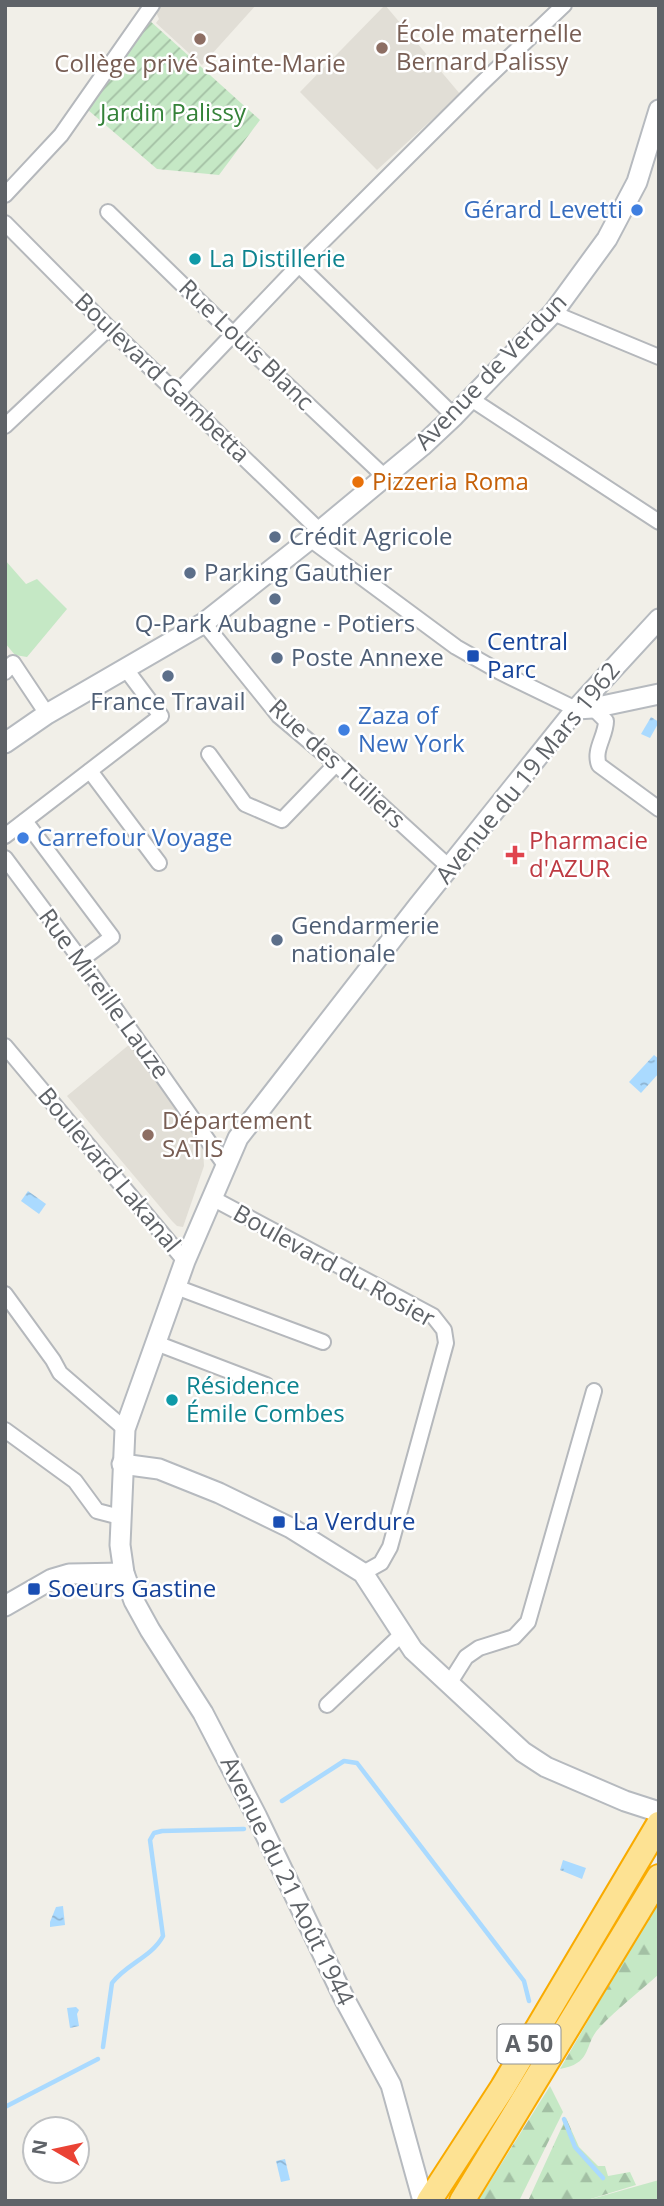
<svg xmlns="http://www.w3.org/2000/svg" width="664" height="2206" font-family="'Open Sans',sans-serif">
<defs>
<pattern id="forest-firs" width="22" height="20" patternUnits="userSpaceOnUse" patternTransform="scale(1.75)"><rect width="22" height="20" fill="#c5e8c5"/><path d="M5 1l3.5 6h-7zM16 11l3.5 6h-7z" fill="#a3c0a4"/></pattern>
<pattern id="garden-furrows" width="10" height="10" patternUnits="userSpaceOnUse" patternTransform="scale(1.75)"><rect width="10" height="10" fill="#c5e8c5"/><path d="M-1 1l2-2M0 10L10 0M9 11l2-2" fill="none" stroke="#a3c0a4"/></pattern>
<pattern id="water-ripples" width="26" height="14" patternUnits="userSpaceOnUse" patternTransform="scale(1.75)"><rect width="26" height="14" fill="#aadaff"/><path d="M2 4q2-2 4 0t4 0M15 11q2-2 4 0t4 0" fill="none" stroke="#8eb4d2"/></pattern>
</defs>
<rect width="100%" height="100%" fill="#f1efe8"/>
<g fill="#e1ded6">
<polygon points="160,5 256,5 202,65 156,23 159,19 156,12"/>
<polygon points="385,5 460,94 377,170 300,92"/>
<polygon points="130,1044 203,1149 204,1166 183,1227 177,1226 172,1221 67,1096"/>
</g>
<g fill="url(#forest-firs)">
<path d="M659,1899V1974C639,1992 618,2008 600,2027C583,2044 594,2063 560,2069Z"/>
<polygon points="550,2086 563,2112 519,2201 478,2201"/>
<polygon points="566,2118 579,2147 598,2166 605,2166 608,2176 630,2172 636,2185 584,2201 528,2201"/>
</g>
<g fill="#c5e8c5">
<polygon points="5,560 26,584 37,579 67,609 27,657 15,655 5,643"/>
<polygon points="659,2180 659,2201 584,2201"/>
</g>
<polygon fill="url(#garden-furrows)" points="149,20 260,120 219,175 157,169 88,110"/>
<g fill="url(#water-ripples)">
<polygon points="651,717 659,722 650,738 641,734"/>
<polygon points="654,1055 659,1059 659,1073 641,1093 629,1082"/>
<polygon points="28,1191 46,1204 39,1214 21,1201"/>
<polygon points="563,1860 586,1868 582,1879 560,1870"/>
<polygon points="63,1906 65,1925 50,1927 50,1922 56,1907"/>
<polygon points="76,2007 79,2010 77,2014 79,2026 70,2028 67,2008"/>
<polygon points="285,2159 290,2180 281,2182 276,2161"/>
</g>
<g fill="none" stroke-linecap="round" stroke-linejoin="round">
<g stroke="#aadaff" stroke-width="4.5">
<polyline points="282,1801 344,1761 357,1763 524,1981 529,2001"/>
<path d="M103,2047L112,1983C126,1964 152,1957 163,1936L150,1840L154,1833L162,1831L244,1829"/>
<polyline points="5,2107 98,2059"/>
<polyline points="564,2119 575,2147 603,2178"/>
</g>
<g stroke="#b5b8bc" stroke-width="18">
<g id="street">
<polyline points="5,195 61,135 152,5"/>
<polyline points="108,212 233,334 385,477"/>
<polyline points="5,223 109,328 320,531"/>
<polyline points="299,265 454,416"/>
<polyline points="553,313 659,357"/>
<polyline points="178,392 299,265 481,84 564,5"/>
<polyline points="471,399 659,522"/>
<polyline points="5,426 109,328"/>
<polyline points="310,539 456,647 500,672 576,709"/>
<polyline points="204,623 279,716 336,764 449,867"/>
<polyline points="5,672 13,663 47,714"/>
<path d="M593,708L606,721C606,736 593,750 599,765L659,809"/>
<polyline points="209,754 245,804 282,820 336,764"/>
<polyline points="90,771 159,863"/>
<polyline points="25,821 112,937 81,960"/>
<polyline points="5,836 161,716 125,668"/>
<polyline points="5,858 81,960 225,1165"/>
<polyline points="5,1046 185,1261"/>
<polyline points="212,1198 433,1316 444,1330 446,1343 390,1547 381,1563 363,1573"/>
<polyline points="176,1287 323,1342"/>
<polyline points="5,1294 53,1360 60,1373 125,1429"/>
<polyline points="156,1343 266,1385"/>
<polyline points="5,1430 75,1481 97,1511 120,1517"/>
<polyline points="449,1684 466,1657 479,1648 514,1637 528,1622 594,1391"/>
<polyline points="327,1705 402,1634"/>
</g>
</g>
<g stroke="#b6babf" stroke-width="23">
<g id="secondary">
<polyline points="576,709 593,708 659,694"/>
<polyline points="5,743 47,714 204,623 310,539 422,446 454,416 553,313 607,239 637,182 659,110"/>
<polyline points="122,1464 159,1469 219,1493 291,1528 363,1573 413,1650 523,1752 546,1767 625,1801 659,1812"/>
<polyline points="5,1606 52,1579 69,1574 124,1573"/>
<polyline points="423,2201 391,2085 345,2000 257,1817 203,1713 150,1630 134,1601 124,1573 120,1545 125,1429 185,1261 238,1138 418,906 576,709 659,619"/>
</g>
</g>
<g stroke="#f9ab00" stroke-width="28">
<g id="highway">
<polyline points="429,2201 503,2087 659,1824"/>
<polyline points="462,2201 659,1877"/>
</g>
</g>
<use href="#street" stroke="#fff" stroke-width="14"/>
<use href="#secondary" stroke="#fff" stroke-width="19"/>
<use href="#highway" stroke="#fde293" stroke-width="24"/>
</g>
<g fill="#8d6e63" stroke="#fff" stroke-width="2.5">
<circle cx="200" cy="39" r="7"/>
<circle cx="382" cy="48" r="7"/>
<circle cx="148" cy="1135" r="7"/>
</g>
<g fill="#3f7fe0" stroke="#fff" stroke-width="2.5">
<circle cx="637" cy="210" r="7"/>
<circle cx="344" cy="730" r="7"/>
<circle cx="23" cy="838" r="7"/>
</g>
<g fill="#0f9aa8" stroke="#fff" stroke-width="2.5">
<circle cx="195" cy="259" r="7"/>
<circle cx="172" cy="1400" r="7"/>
</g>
<circle fill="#e8710a" stroke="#fff" stroke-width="2.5" cx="358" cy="482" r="7"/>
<g fill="#5c6f8a" stroke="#fff" stroke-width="2.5">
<circle cx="275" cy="537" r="7"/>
<circle cx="190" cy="573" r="7"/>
<circle cx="275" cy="599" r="7"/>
<circle cx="277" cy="658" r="7"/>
<circle cx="168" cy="676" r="7"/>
<circle cx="277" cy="940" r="7"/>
</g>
<g fill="#1a4fb4" stroke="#fff" stroke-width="2.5">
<rect x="466" y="649" width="14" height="14" rx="3.5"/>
<rect x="272" y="1515" width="14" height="14" rx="3.5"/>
<rect x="27" y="1582" width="14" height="14" rx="3.5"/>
</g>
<path fill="#e0444e" stroke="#fff" stroke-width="2.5" d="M511.5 844.5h7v7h7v7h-7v7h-7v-7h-7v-7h7z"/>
<g text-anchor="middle" stroke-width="5" stroke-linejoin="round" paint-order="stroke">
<rect fill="#fff" stroke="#8f9295" stroke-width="2" x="497.5" y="2024.5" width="63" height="39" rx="5"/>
<g font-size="23" font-weight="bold" fill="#5f6368">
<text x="529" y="2052">A 50</text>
</g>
<g font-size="24" fill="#785e54" stroke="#fff" text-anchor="start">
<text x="396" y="42">École maternelle<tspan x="396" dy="28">Bernard Palissy</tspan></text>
<text x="200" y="72" text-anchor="middle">Collège privé Sainte-Marie</text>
<text x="162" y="1129">Département<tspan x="162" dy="28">SATIS</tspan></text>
</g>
<g font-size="24" fill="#348238" stroke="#fff">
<text x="173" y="121">Jardin Palissy</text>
</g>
<g font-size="24" fill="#366cbe" stroke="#fff" text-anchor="start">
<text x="623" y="218" text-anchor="end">Gérard Levetti</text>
<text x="358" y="724">Zaza of<tspan x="358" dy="28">New York</tspan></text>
<text x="37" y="846">Carrefour Voyage</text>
</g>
<g font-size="24" fill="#0d838f" stroke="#fff" text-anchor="start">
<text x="209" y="267">La Distillerie</text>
<text x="186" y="1394">Résidence<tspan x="186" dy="28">Émile Combes</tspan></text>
</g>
<g font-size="24" fill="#5f6368" stroke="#fff">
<text transform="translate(246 345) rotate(44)" y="8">Rue Louis Blanc</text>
<text transform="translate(491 372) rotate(-46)" y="8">Avenue de Verdun</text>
<text transform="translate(162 378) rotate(44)" y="8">Boulevard Gambetta</text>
<text transform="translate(337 764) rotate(43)" y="8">Rue des Tuiliers</text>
<text transform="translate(528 773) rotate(-51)" y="8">Avenue du 19 Mars 1962</text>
<text transform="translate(104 994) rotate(54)" y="8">Rue Mireille Lauze</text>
<text transform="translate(109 1170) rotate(50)" y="8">Boulevard Lakanal</text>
<text transform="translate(334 1266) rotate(29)" y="8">Boulevard du Rosier</text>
<text transform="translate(287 1881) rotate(64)" y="8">Avenue du 21 Août 1944</text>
</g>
<g font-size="24" fill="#c56008" stroke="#fff" text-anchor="start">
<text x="372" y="490">Pizzeria Roma</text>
</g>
<g font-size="24" fill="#4e5e75" stroke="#fff" text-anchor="start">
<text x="289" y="545">Crédit Agricole</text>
<text x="204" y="581">Parking Gauthier</text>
<text x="275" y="632" text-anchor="middle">Q-Park Aubagne - Potiers</text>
<text x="291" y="666">Poste Annexe</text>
<text x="168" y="710" text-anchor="middle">France Travail</text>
<text x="291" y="934">Gendarmerie<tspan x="291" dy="28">nationale</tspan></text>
</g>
<g font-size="24" fill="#164399" stroke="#fff" text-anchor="start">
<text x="487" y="650">Central<tspan x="487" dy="28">Parc</tspan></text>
<text x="293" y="1530">La Verdure</text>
<text x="48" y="1597">Soeurs Gastine</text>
</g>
<g font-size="24" fill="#be3a42" stroke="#fff" text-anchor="start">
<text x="529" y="849">Pharmacie<tspan x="529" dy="28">d'AZUR</tspan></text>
</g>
</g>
<rect width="664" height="2206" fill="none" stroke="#5f6368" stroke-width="14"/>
<g transform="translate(56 2150) rotate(279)"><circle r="33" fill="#ffffff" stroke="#bfc1c3" stroke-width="2"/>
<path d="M0-5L12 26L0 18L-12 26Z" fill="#ea4335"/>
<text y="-10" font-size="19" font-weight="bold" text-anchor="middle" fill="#5f6368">N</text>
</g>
</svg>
